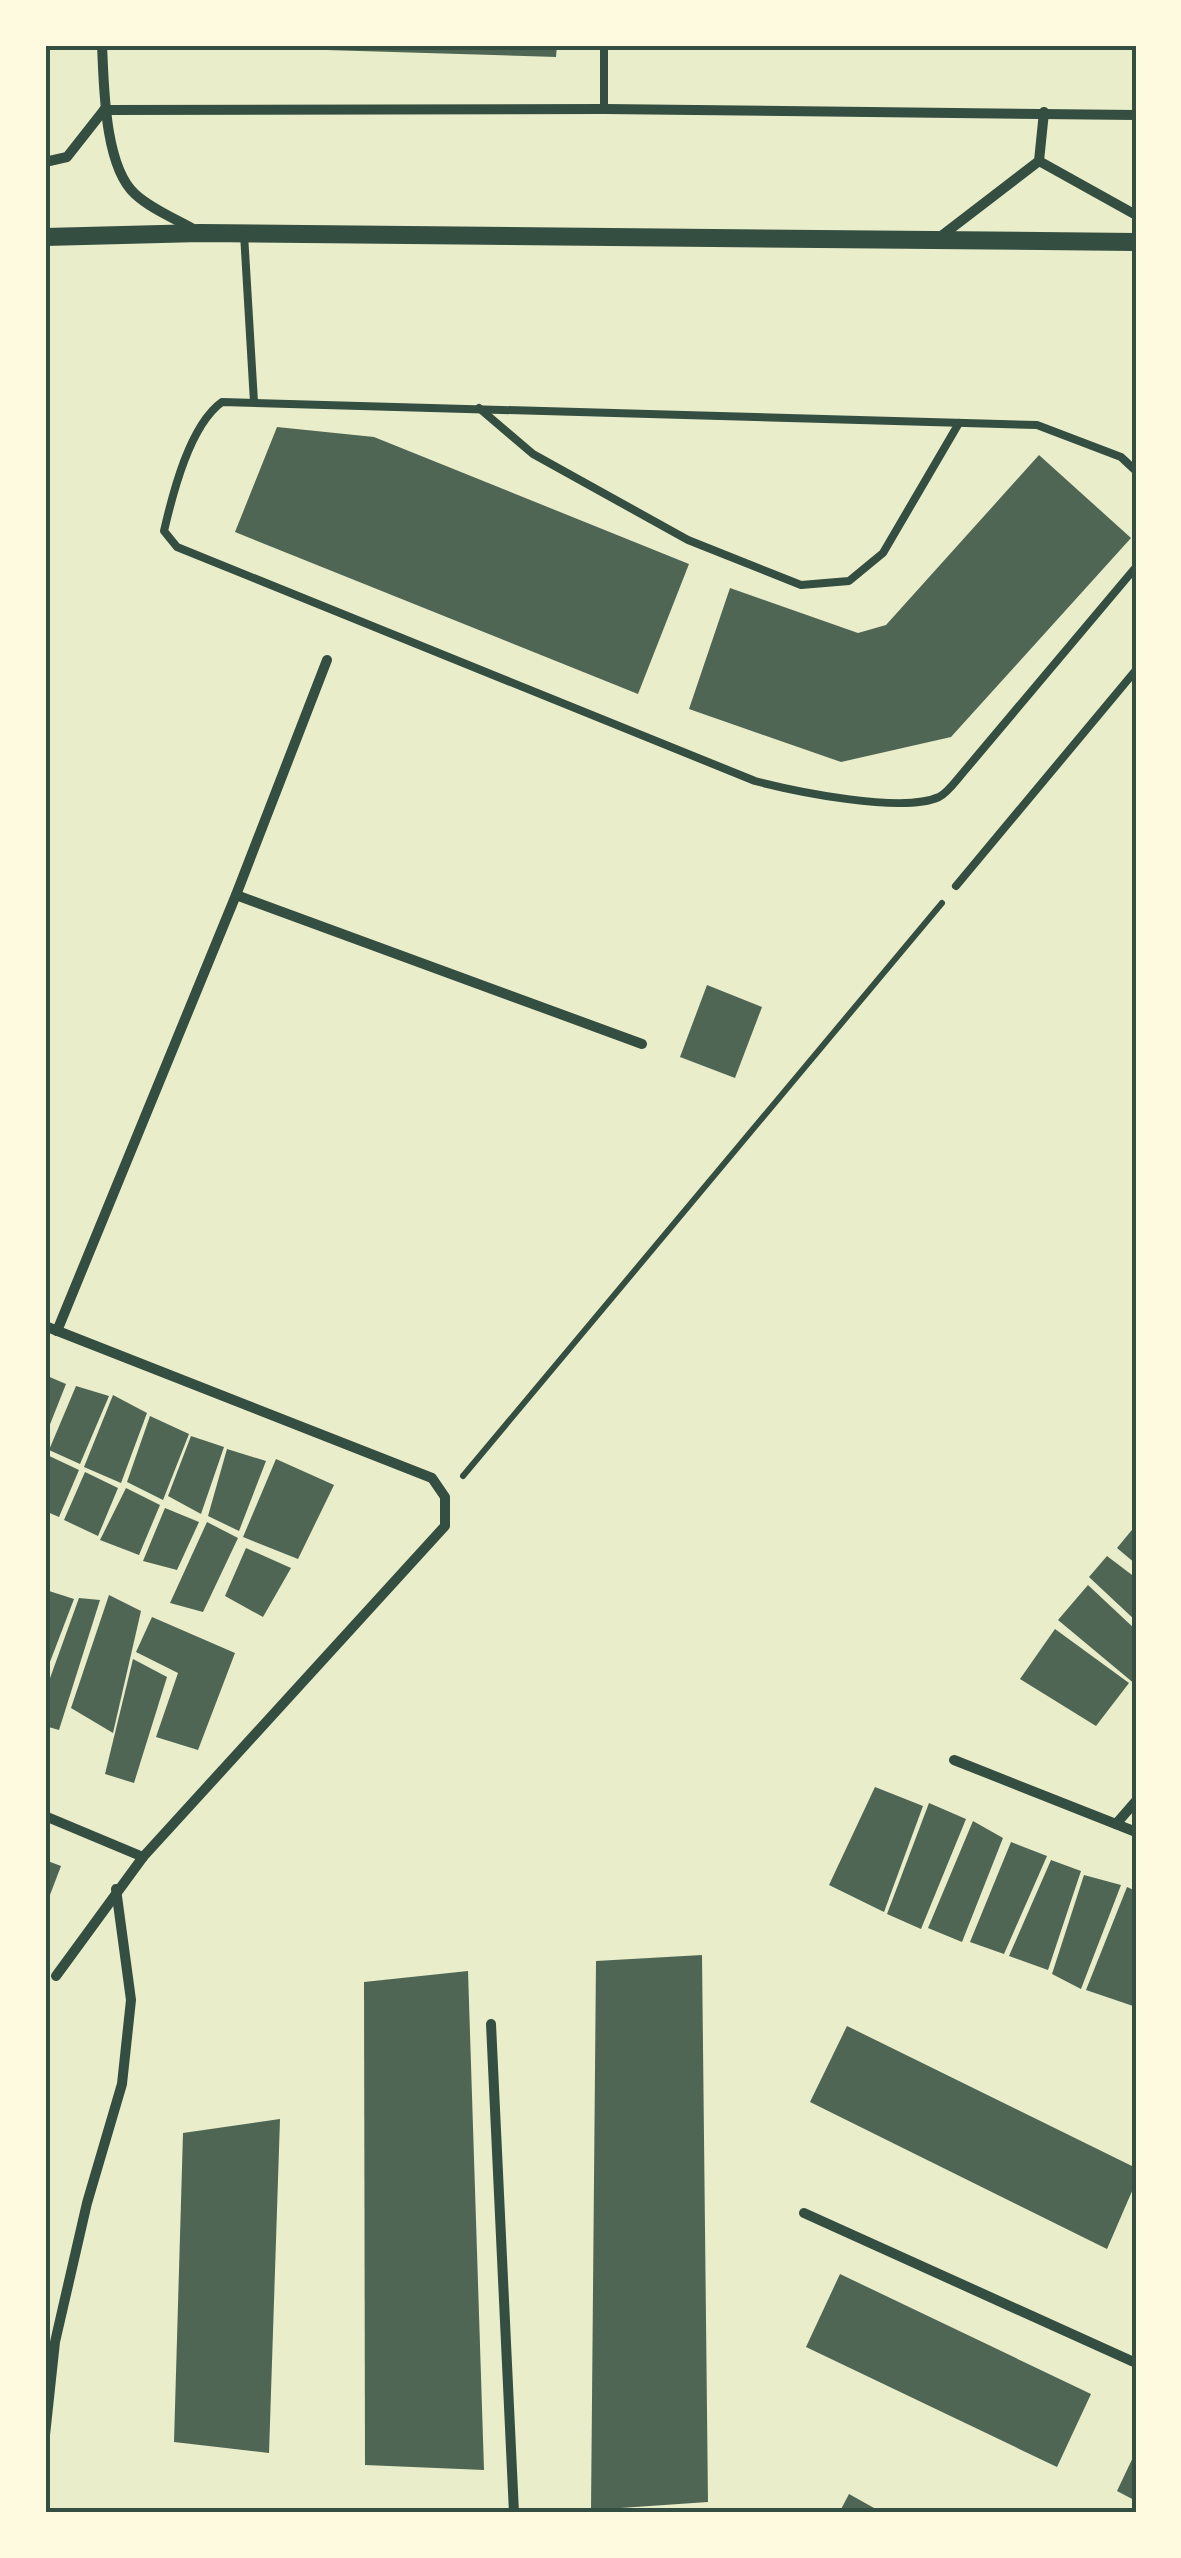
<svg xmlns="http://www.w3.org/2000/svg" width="1181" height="2558" font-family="'IBM Plex Sans',sans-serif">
<rect width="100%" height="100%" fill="#e9edc9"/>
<g fill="#4f6655">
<polygon points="259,45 557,45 556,57 259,48"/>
<polygon points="277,427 374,437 689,564 638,694 235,532"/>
<polygon points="1039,455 1131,538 951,737 841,762 689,709 730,588 858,633 886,625"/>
<polygon points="707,985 762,1007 735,1078 680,1057"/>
<polygon points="45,1375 66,1384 45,1437"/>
<polygon points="76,1386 109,1396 80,1464 49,1450"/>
<polygon points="113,1395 147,1413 121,1483 84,1467"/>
<polygon points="150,1416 189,1434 163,1500 127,1482"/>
<polygon points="191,1436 224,1447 201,1514 168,1496"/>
<polygon points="227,1449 266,1461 239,1531 208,1516"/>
<polygon points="45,1454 79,1470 59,1517 45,1511"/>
<polygon points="276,1459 334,1485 298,1559 243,1537"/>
<polygon points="85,1472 118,1488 98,1536 64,1520"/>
<polygon points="126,1488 160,1505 139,1555 100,1540"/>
<polygon points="165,1508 199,1522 177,1570 143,1561"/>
<polygon points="207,1522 238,1538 203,1612 170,1603"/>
<polygon points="1136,1525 1136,1564 1117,1548"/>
<polygon points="246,1548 291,1568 263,1617 225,1596"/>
<polygon points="1107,1556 1136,1578 1136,1621 1089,1577"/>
<polygon points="1088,1585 1136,1630 1136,1685 1058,1620"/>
<polygon points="46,1590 74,1599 45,1675 45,1593"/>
<polygon points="109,1595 141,1611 113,1733 71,1708"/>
<polygon points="79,1598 100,1600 59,1730 45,1726 45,1692"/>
<polygon points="152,1617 235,1653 198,1750 156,1737 178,1673 136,1652"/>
<polygon points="1055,1629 1129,1683 1096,1726 1020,1679"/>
<polygon points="133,1659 167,1677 134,1783 105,1774"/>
<polygon points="875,1787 923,1806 884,1912 829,1885"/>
<polygon points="929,1803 966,1819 921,1929 887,1914"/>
<polygon points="973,1821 1003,1838 962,1942 928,1928"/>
<polygon points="1011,1842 1047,1856 1004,1954 970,1942"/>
<polygon points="45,1860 61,1866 45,1908"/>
<polygon points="1051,1860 1081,1871 1048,1970 1009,1956"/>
<polygon points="1084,1875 1121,1885 1081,1989 1052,1974"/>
<polygon points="1127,1887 1136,1891 1136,2007 1086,1990"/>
<polygon points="702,1955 708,2502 591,2510 596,1961"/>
<polygon points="468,1971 484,2470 365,2465 364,1982"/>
<polygon points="847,2026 1136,2168 1136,2182 1107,2249 810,2102"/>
<polygon points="280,2119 269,2453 174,2442 183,2133"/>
<polygon points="840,2274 1091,2394 1057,2467 806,2347"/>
<polygon points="1136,2451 1136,2501 1117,2491"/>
<polygon points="849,2494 883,2513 839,2513"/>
</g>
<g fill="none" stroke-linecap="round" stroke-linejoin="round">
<polyline stroke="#344e41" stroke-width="6" points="463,1476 942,903"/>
<g stroke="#344e41" stroke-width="8">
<polyline points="604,109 604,45"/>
<polyline points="244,234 254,402"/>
<polyline points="479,408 533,454 688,540 801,585 849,581 883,553 959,423"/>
<path d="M1136,471L1121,457L1037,425L222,402C190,425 173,492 164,531L177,547L755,781C794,791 902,814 939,797C947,793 955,782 961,775L1136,567"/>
<polyline points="956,886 1136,670"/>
</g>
<g stroke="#344e41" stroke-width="10">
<path d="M102,45C104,84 104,166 135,194C151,209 176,219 195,230"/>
<polyline points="104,110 604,109 1136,115"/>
<polyline points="1039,161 1136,215"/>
<polyline points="45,162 67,157 104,110"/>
<polyline points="940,237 1039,161 1044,112"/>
<polyline points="236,895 642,1044"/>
<polyline points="45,1326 432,1478 445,1497 445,1526 143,1857 56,1976"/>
<polyline points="57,1331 236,895 327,660"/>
<polyline points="954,1760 1136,1832"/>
<polyline points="45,1816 143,1857"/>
<polyline points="1116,1824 1136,1801"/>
<polyline points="491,2024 514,2513"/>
<polyline points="804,2213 1136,2363"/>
<polyline points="45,2435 55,2342 87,2203 122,2084 131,2000 116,1889"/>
</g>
<polyline stroke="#344e41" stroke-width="18" points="45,237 200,233 1136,242"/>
</g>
<rect width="1181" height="2558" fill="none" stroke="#fefae0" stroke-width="95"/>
<rect x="48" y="48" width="1086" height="2462" fill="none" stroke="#344e41" stroke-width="4"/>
</svg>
